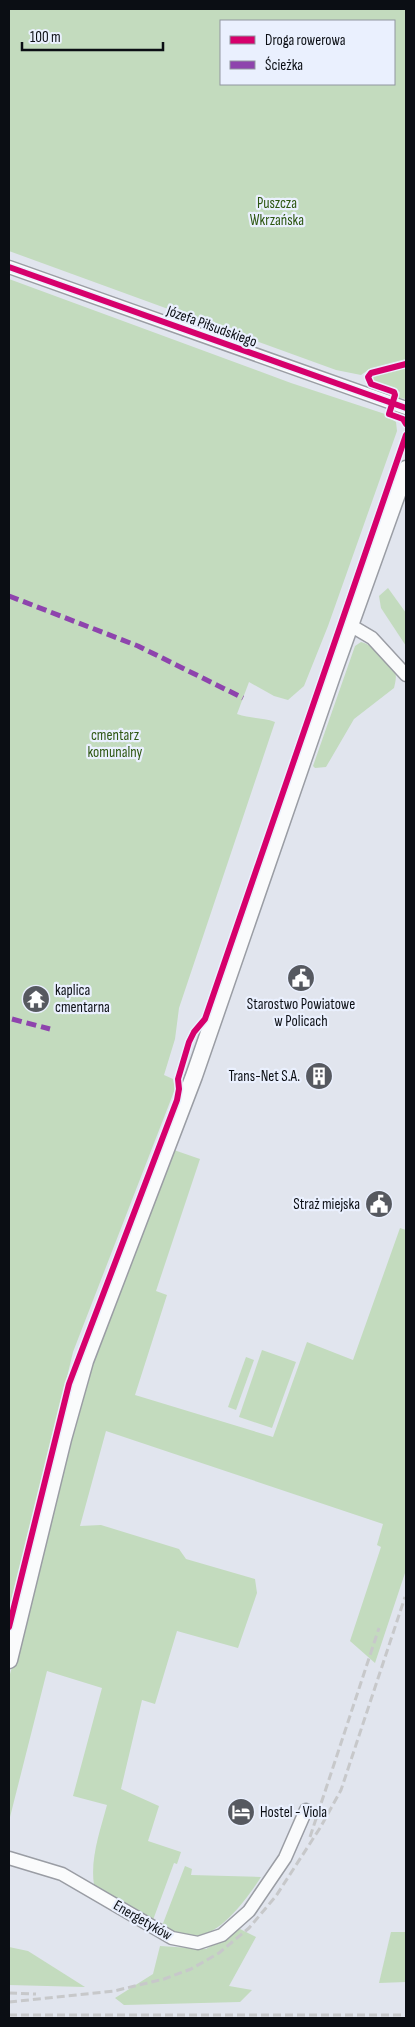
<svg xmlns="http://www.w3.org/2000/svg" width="415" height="2027" font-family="'Sofia Sans Condensed',sans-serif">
<rect width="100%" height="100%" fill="#e1e5ee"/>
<g fill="#c3dbbe" fill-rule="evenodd">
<path d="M9,9H406V359L371,368L361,375L336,370L9,251ZM221,21H394V84H221Z"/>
<path d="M9,279L291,383L385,414L396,422L397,431L328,626L304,686L288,700L274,696L249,682L237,714C250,719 263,717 275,722L179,1008L175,1039L164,1075L173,1079L175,1089L73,1352L9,1620Z"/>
<polygon points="406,366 406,399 398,398 400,392 373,383 371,378"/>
<polygon points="388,588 406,613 406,646 381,608 379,596"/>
<path d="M361,642C370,643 391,663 395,672C397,677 395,683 394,688L354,719L326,767L315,768L313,766L355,646Z"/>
<path d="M171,1149L200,1159L156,1291L167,1295L135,1395L273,1437L307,1342L353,1360L400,1228L406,1230V1570L375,1663L350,1641L381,1547L377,1545L383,1524L106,1431L80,1526L101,1525L179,1549L186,1559L255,1579L257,1593L238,1648L177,1631L155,1704L142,1700L121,1789L159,1806L148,1841L181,1852L177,1864L174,1863L153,1920L94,1885C90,1859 100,1831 107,1805L73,1796L102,1688L47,1671L9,1821V1678L95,1348Z"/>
<polygon points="262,1350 296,1362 272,1428 239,1417"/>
<polygon points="246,1357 254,1360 236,1410 228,1407"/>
<path d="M185,1866L192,1869L191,1875L261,1877C248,1897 222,1934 195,1937C183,1938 172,1932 162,1926Z"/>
<polygon points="240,1929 256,1937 229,1986 252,1990 240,2002 124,2005 115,1998 153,1974 160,1946 206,1949"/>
<polygon points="391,1932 406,1932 406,1982 379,1983"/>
<polygon points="9,1947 28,1951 85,1987 9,1985"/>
</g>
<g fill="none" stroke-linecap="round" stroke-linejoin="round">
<g stroke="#9a9da4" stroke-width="15">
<g id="minor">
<polyline points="9,267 406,408"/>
<polyline points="350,625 372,638 406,675"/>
<polyline points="9,1858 62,1874 172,1938 198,1943 222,1935 249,1911 285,1858 306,1810"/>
</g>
</g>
<g stroke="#9a9da4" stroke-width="19">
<polyline id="major" points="9,1660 63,1439 85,1361 194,1076 334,670 406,469"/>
</g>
<use href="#minor" stroke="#fafbfc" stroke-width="12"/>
<use href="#major" stroke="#fafbfc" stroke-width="16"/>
<g stroke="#c7c8ca" stroke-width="3" stroke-dasharray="8 4" stroke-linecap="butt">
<polyline points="310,1837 379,1628"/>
<polyline points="9,1993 36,1994"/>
<polyline points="9,2002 114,1991 164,1979 191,1969 219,1953 249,1928 276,1896 320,1828 341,1790 405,1597"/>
<polyline points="9,2015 406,2015"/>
</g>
<g stroke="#8e44ad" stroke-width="5" stroke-dasharray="10 5" stroke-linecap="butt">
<polyline points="9,596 138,646 243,698"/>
<polyline points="12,1019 50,1029"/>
</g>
<g stroke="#eaf0fe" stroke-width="9">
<g id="cycleway">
<polyline points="9,267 406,408"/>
<polyline points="406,364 371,373 368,377 371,384 394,392 395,395 389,414 403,419 406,424"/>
<polyline points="9,1627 69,1384 177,1100 179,1089 178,1079 189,1042 194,1032 205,1019 406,435"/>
</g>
</g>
<use href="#cycleway" stroke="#d6006c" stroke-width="6"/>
</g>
<defs>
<g id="civic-disc" transform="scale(1.4375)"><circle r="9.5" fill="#565960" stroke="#eaf0fe"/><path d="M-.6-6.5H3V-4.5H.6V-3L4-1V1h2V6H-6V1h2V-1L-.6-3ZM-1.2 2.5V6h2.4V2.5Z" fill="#fff"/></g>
<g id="temple-disc" transform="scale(1.4375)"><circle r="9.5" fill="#565960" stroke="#eaf0fe"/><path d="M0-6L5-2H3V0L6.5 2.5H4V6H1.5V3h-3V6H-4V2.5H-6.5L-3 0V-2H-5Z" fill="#fff"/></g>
<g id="building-disc" transform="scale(1.4375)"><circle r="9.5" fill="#565960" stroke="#eaf0fe"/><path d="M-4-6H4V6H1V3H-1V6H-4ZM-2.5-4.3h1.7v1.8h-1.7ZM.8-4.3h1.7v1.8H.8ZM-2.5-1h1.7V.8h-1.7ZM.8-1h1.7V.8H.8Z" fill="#fff"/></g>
<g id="hotel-disc" transform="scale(1.4375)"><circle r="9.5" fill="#565960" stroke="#eaf0fe"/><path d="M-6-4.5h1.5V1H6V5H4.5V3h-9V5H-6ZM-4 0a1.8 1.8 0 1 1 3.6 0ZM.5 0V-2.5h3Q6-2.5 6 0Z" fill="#fff"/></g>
</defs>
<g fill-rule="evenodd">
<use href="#civic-disc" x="301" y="978"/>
<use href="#temple-disc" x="36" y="999"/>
<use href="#building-disc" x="319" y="1076"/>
<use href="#civic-disc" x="379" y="1204"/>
<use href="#hotel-disc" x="241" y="1812"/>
</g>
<g text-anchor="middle" stroke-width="4.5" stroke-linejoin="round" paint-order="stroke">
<g font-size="15" fill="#2e5712" stroke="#eaf0fe">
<text x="277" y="208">Puszcza<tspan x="277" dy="17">Wkrzańska</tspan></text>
<text x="115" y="740">cmentarz<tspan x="115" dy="17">komunalny</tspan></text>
</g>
<g font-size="15" fill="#0b0e14" stroke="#eaf0fe">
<text transform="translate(212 326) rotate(20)" y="5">Józefa Piłsudskiego</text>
<text transform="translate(143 1920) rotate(30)" y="5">Energetyków</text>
</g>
<g font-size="15" fill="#0b0e14" stroke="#eaf0fe" text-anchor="start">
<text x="55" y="995">kaplica<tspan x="55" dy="17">cmentarna</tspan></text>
<text x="301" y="1009" text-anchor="middle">Starostwo Powiatowe<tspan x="301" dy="17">w Policach</tspan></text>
<text x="300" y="1081" text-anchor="end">Trans-Net S.A.</text>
<text x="360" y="1209" text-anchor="end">Straż miejska</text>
<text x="260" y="1817">Hostel - Viola</text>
</g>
</g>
<rect width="415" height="2027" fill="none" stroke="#0b0e14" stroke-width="20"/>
<rect x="220" y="20" width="175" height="65" fill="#eaf0fe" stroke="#9196a0"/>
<rect x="230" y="36" width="25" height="8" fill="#d6006c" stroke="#9196a0"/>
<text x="265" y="45" font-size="15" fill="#0b0e14">Droga rowerowa</text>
<rect x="230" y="61" width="25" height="8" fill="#8e44ad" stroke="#9196a0"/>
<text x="265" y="70" font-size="15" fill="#0b0e14">Ścieżka</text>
<path d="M22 42v8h141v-8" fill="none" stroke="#0b0e14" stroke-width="2.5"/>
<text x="30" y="42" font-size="15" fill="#0b0e14" stroke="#eaf0fe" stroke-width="4" paint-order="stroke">100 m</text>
</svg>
